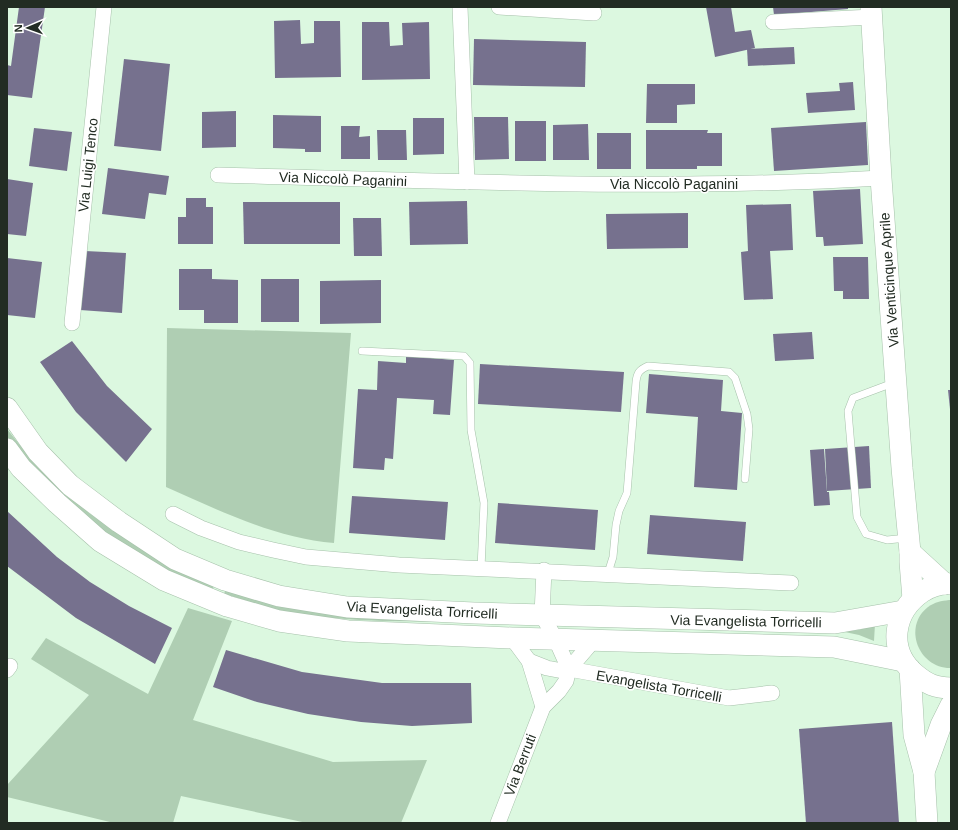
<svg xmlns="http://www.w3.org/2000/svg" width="958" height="830" font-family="Arial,sans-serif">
<rect width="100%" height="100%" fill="#dcf8e0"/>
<g fill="#afceb3">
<path d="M167,328L351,333L334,543C275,538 220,511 166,487Z"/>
<polygon points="7,429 27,454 54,483 89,513 136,546 214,585 213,589 180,577 132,551 86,519 51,488 7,439"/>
<path d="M226,588L464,622C402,621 340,623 279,610C260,606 242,599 224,594Z"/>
<path d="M949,600H951V668C919,669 902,627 928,607C935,602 941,601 949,600Z"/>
<polygon points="188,608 232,621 193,720 333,762 427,760 401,823 307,823 181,796 173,823 114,823 7,797 7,785 89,695 31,659 46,638 148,694"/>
<polygon points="875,624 874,641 859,635 840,631 859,630"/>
</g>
<g fill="#76718e">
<polygon points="19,7 45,7 32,98 7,95 7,65 11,66"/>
<polygon points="706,7 731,7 735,32 751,30 755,48 715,57"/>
<polygon points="773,7 848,7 848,9 774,15"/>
<polygon points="300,20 301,44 314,43 314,21 340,21 341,77 275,78 274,21"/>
<polygon points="362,22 389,22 390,46 403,45 402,23 429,22 430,79 362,80"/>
<polygon points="474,39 586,42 585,87 473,85"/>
<polygon points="794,47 795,64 748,66 747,49"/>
<polygon points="124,59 170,64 161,151 114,146"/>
<polygon points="853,82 855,110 808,113 806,93 840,91 839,83"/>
<polygon points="647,84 695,84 695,104 677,105 677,123 646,123"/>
<polygon points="236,111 236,147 202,148 202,112"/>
<polygon points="273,115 321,116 321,152 305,152 305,149 273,148"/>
<polygon points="474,117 508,117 509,159 475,160"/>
<polygon points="413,118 444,118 444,154 413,155"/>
<rect x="515" y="121" width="31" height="40"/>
<polygon points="866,122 868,165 774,171 771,128"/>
<polygon points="588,124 589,160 553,160 553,125"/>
<polygon points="341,126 360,126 359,137 370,136 370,159 341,159"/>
<polygon points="34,128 72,132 67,171 29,166"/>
<polygon points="377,130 406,130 407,160 378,160"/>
<polygon points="646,130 708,130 707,133 722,133 722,166 697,166 697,169 646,169"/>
<rect x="597" y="133" width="34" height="36"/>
<polygon points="108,168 169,176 166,195 149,193 145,219 102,214"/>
<polygon points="7,179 33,183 26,236 7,234"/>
<polygon points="860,189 863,244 824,246 823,237 816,237 813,191"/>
<polygon points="186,198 206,198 206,207 213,207 213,244 178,244 178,217 186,217"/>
<polygon points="467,201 468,244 410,245 409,202"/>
<polygon points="243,202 340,202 340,244 244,244"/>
<polygon points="791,204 793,250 770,251 773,299 744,300 741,252 748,251 746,205"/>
<polygon points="688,213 688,248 607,249 606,214"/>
<polygon points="353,218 381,218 382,256 354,256"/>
<polygon points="85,251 126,253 122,313 80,310"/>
<polygon points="833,257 868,257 869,299 843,299 843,291 834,291"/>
<polygon points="7,258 42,262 35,318 7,315"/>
<polygon points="179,269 212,269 212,279 238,280 238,323 204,323 204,310 179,310"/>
<rect x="261" y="279" width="38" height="43"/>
<polygon points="381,280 381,323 320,324 320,281"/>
<polygon points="812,332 814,359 775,361 773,334"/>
<polygon points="72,341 107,386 152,429 126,462 76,412 40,362"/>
<polygon points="406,356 454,360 450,415 433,414 434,400 397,398 393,459 385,458 384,470 353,468 358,389 377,390 378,361 406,363"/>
<polygon points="480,364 624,372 621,412 478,404"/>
<polygon points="649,374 723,380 721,411 742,413 737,490 694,487 698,417 646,413"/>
<polygon points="948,390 951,390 951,409 950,409"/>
<polygon points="869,446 871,488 827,491 825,449"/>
<polygon points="824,449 827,492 829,492 830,505 814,506 810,450"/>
<polygon points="352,496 448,502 445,540 349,533"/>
<polygon points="498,503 598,510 595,550 495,543"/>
<polygon points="7,511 57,557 90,582 129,606 172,628 155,664 76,618 7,566"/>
<polygon points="650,515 746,522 743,561 647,554"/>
<polygon points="226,650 302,672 382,683 471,683 472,723 412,726 361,722 308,714 257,702 213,687"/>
<polygon points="892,722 899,823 806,823 799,729"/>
</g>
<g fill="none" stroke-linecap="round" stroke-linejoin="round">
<g stroke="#a6c1aa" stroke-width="8">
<g id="lane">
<polyline points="362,351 464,356 470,363 471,430 484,503 481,568"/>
<polyline points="894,384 885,386 853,398 848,411 857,517 866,534 887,540 907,538"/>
<path d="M608,573L613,557L616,525L619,511L627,493L636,382C637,373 639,370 648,366L729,372L735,378L747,414L749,429L745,479"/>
</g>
</g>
<g stroke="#a6c1aa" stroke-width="16">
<g id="street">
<polyline points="460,7 467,182"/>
<polyline points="499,7 594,13"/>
<polyline points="773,22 872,17"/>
<path d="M218,175C439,181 661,191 881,178"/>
<polyline points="72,323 104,7"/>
<polyline points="173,514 201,528 239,542 273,550 306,557 399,565 791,583"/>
<polyline points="512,638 529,661 543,707"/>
<polyline points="529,661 547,668 568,672"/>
<polyline points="569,669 729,698 772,693"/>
<polyline points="569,669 593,641"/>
<polyline points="7,670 10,666"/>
<polyline points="498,823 543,707 559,691 566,681 569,669 556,640 542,615 544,570"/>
</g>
</g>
<g stroke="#a6c1aa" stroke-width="22">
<g id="secondary">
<polyline points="871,7 881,178 902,468 910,552 910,562 913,599"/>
<polyline points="7,408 38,452 70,485 119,522 175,559 225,580 279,596 347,607 474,613 835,623 903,611"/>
<polyline points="7,449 21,468 57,503 100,541 164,580 227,606 279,621 348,631 512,638 834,647 903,661"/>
<polyline points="910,552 945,584"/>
<path d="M951,584C941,583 930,587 922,592C893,612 887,650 915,674C927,684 935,688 951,688"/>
<polyline points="910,669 914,735 924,772 927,823"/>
<polyline points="924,772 941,725 951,705"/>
</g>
</g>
<use href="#lane" stroke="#fff" stroke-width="7"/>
<use href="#street" stroke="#fff" stroke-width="15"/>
<use href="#secondary" stroke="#fff" stroke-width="21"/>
</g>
<g text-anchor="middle" stroke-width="3" stroke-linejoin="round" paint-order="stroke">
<g font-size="14" fill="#222c23" stroke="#fff">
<text transform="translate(88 165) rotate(-84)" y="5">Via Luigi Tenco</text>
<text transform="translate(343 179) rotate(2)" y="5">Via Niccolò Paganini</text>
<text x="674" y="189">Via Niccolò Paganini</text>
<text transform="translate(889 280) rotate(-94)" y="5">Via Venticinque Aprile</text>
<text transform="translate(422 610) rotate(3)" y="5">Via Evangelista Torricelli</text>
<text transform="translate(746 621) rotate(1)" y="5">Via Evangelista Torricelli</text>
<text transform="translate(659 686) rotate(10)" y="5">Evangelista Torricelli</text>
<text transform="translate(520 765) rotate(-69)" y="5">Via Berruti</text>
</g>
</g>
<rect width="958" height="830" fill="none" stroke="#222c23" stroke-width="16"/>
<g transform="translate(28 28) rotate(268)" stroke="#ffffff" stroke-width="3" paint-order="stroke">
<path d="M0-3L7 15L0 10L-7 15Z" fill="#222c23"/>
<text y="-6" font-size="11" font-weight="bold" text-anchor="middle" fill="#222c23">N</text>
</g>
</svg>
